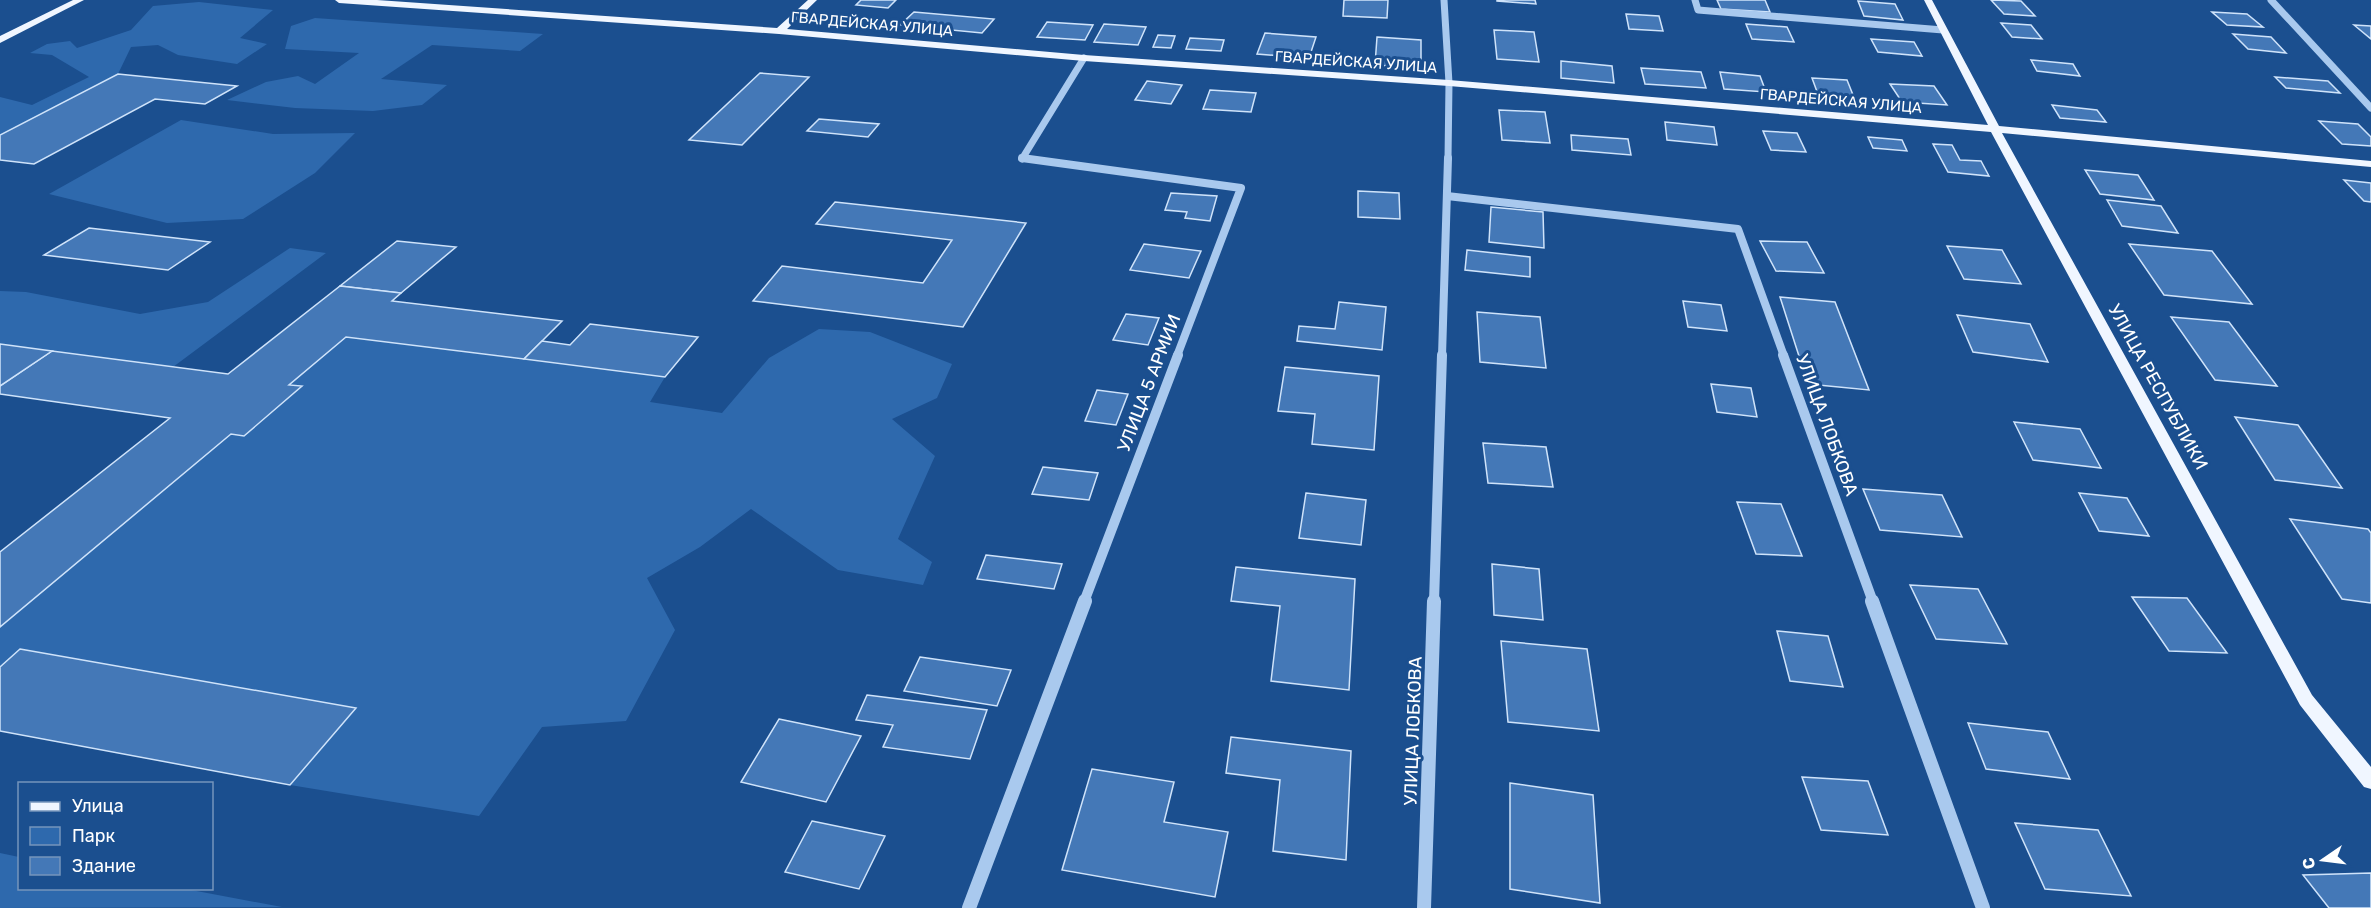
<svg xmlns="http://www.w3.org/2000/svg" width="2371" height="908" font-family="Rubik,sans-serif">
<rect width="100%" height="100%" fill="#1b4f8f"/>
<g fill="#2e69ad">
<polygon points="199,2 273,10 240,38 267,44 237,64 178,55 158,45 131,47 118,74 0,135 0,97 32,105 89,77 52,55 30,53 47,44 70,41 77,48 131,30 153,6"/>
<polygon points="315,18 543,34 520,51 432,45 381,79 447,85 422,105 373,111 295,108 227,100 266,82 298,76 315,84 359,53 285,49 291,26"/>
<polygon points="181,120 273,134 355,133 315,173 243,219 167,223 49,194"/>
<polygon points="290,248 326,253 173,367 0,344 0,291 26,292 140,314 208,302"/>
<polygon points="819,329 870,332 952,364 937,398 892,419 935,456 898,539 932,562 923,585 838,570 751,509 700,547 647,578 675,630 626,721 542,727 479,816 290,785 355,708 21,649 0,667 0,627 231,434 244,436 302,387 289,385 346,337 665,377 650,402 722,413 769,358"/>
<polygon points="0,853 19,857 20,888 186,889 282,907 0,908"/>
</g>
<g fill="#4478b7" stroke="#cfe3fa" stroke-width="1.5">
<polygon points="861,0 896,0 888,8 856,5"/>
<polygon points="1344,0 1388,0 1387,18 1343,16"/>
<polygon points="1497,0 1535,0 1536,4 1497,1"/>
<polygon points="1717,0 1765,0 1770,12 1721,9"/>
<polygon points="1991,0 2021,1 2035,16 2004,14"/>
<polygon points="1858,1 1895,4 1903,20 1864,16"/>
<polygon points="914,12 994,19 982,33 900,25"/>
<polygon points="2212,12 2247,14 2263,27 2227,25"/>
<polygon points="1626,14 1659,16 1663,31 1629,29"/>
<polygon points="1047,22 1093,25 1085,40 1037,37"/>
<polygon points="2001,23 2031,25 2042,39 2012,37"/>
<polygon points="1104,24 1146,27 1138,45 1094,42"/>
<polygon points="1746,24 1787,27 1794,42 1752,39"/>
<polygon points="2354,25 2371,26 2371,39"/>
<polygon points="1494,30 1534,32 1539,62 1497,59"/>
<polygon points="1265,33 1316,37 1309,58 1257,54"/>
<polygon points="2233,34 2271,37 2286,53 2248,49"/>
<polygon points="1158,35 1175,36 1171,48 1153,47"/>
<polygon points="1377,37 1421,40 1421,68 1375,65"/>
<polygon points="1190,38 1224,40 1221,51 1186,49"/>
<polygon points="1871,39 1914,42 1922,56 1878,52"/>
<polygon points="2031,60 2073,64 2080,76 2037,71"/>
<polygon points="1561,61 1612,66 1614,83 1561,78"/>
<polygon points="1641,68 1701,72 1706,88 1645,84"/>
<polygon points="1720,72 1760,76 1766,92 1724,89"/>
<polygon points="760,73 809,77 742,145 689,140"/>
<polygon points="118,74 237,86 205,104 155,99 34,164 0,160 0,135"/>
<polygon points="2275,77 2328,81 2340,93 2286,88"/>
<polygon points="1812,78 1847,80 1855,100 1819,97"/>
<polygon points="1147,81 1182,85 1171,104 1135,100"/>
<polygon points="1890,84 1934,86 1947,105 1902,102"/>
<polygon points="1210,90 1256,93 1251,112 1203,109"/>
<polygon points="2052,105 2097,110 2106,122 2060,118"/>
<polygon points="1499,110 1545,112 1550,143 1502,140"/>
<polygon points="819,119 879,124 868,137 807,131"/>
<polygon points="2319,121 2358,124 2371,137 2371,146 2342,144"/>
<polygon points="1665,122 1714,127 1717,145 1667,140"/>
<polygon points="1763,131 1797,133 1806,152 1771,150"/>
<polygon points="1571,135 1628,139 1631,155 1572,150"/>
<polygon points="1868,137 1902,140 1907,151 1873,148"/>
<polygon points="1933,144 1952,145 1960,160 1981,161 1989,176 1948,172"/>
<polygon points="2085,170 2138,175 2154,200 2100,194"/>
<polygon points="2344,180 2371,183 2371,202 2364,201"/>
<polygon points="1358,191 1399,193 1400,219 1358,217"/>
<polygon points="1171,193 1217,196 1210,221 1185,218 1187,212 1165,210"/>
<polygon points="2107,200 2161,206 2178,233 2122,226"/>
<polygon points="835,202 1026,223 963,327 753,301 782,266 923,283 952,240 816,224"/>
<polygon points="1491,207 1543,212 1544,248 1489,242"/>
<polygon points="89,228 210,242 168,270 44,255"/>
<polygon points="397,241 456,247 401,293 340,286"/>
<polygon points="1760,241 1807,242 1824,273 1776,271"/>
<polygon points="1144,244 1201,251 1189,278 1130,270"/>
<polygon points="2129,244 2212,251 2252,304 2164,295"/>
<polygon points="1947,246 2002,250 2021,284 1964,279"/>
<polygon points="1467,250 1530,257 1530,277 1465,270"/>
<polygon points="340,286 401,293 392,301 562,321 524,359 346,337 289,385 302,386 244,436 231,434 0,627 0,552 170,418 0,394 0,386 52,351 228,374"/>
<polygon points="1780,297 1835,302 1869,390 1808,384"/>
<polygon points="1683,301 1721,305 1727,331 1688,327"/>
<polygon points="1339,302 1386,307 1382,350 1297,341 1299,326 1335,329"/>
<polygon points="1477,312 1540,317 1546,368 1480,362"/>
<polygon points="1126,314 1159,318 1148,345 1113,340"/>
<polygon points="1957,315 2030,324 2048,362 1973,352"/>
<polygon points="2171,317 2229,322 2277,386 2215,380"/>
<polygon points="590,324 698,337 665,377 524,359 542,341 570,345"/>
<polygon points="0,344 52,351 0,386"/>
<polygon points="1285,367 1379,376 1374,450 1312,444 1315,414 1278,411"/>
<polygon points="1711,384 1751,388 1757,417 1717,412"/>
<polygon points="1097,390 1128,394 1116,425 1085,421"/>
<polygon points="2235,417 2298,425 2342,488 2275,480"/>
<polygon points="2014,422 2080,429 2101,468 2033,460"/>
<polygon points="1483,443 1546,447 1553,487 1488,483"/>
<polygon points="1043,467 1098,473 1089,500 1032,494"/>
<polygon points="1863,489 1942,495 1962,537 1880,530"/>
<polygon points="1306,493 1366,500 1361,545 1299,538"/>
<polygon points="2079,493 2127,498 2149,536 2099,531"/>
<polygon points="1737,502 1781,504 1802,556 1756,554"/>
<polygon points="2290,519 2368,529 2371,533 2371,603 2342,599"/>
<polygon points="986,555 1062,564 1054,589 977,579"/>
<polygon points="1492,564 1539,569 1543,620 1494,615"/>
<polygon points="1236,567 1355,579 1349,690 1271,681 1280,606 1231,601"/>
<polygon points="1910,585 1978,589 2007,644 1936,639"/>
<polygon points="2132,597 2187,598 2227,653 2169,651"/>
<polygon points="1777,631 1828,636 1843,687 1790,681"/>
<polygon points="1501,641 1587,649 1599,731 1508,722"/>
<polygon points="20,649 356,708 290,785 0,731 0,667"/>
<polygon points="920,657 1011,670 997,706 904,691"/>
<polygon points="867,695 987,710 970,759 883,747 893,725 856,720"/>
<polygon points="779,719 861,736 826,802 741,782"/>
<polygon points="1968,723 2048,732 2070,779 1986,769"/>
<polygon points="1231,737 1351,751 1346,860 1273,851 1280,780 1226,773"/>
<polygon points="1092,769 1174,782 1164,822 1228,832 1215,897 1062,870"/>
<polygon points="1802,777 1868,781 1888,835 1821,830"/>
<polygon points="1510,783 1593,795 1600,903 1510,889"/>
<polygon points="812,821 885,836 859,889 785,872"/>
<polygon points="2015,823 2098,830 2131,896 2045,889"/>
<polygon points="2371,873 2371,908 2329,908 2303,875"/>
</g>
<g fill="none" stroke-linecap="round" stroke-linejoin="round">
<g stroke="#a9c9ee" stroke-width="7">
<polyline points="1444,0 1449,83 1448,159"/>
<polyline points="1695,0 1698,10 1943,30"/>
<polyline points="2271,0 2371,108"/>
<polyline points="1022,159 1084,58"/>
</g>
<g stroke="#a9c9ee" stroke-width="8">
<polyline points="1022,158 1241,188 1177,356"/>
<polyline points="1447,196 1738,229 1784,356"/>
<polyline points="1442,356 1448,158"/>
</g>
<g stroke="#a9c9ee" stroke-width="10">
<polyline points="1783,355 1873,602"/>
<polyline points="1084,602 1178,355"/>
<polyline points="1434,602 1442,355"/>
</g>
<g stroke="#a9c9ee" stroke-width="14">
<polyline points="1872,601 1983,908"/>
<polyline points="969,908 1085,601"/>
<polyline points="1424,908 1434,601"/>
</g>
<g fill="#f0f6ff" fill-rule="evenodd">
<polygon points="73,0 84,0 0,43 0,36"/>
<polygon points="335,0 377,0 777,28 808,0 817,0 787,29 1084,55 1449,80 1988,125 1924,0 1932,0 1999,126 2371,161 2371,167 2002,133 2312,695 2371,767 2371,789 2364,787 2300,705 1991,132 1449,86 1084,61 779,34 339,3"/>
</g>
</g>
<g text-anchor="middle" stroke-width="6" stroke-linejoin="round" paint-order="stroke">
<g font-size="15" fill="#fff" stroke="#1b4f8f">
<text transform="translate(872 24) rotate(5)" y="5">ГВАРДЕЙСКАЯ УЛИЦА</text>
<text transform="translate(1356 62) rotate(4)" y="5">ГВАРДЕЙСКАЯ УЛИЦА</text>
<text transform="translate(1841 101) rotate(5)" y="5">ГВАРДЕЙСКАЯ УЛИЦА</text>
</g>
<g font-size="18" fill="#fff" stroke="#1b4f8f">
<text transform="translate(1149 383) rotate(-69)" y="6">УЛИЦА 5 АРМИИ</text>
<text transform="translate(2158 387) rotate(61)" y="6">УЛИЦА РЕСПУБЛИКИ</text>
<text transform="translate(1827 425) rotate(70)" y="6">УЛИЦА ЛОБКОВА</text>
<text transform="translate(1413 731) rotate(-88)" y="6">УЛИЦА ЛОБКОВА</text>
</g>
</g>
<rect x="18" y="782" width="195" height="108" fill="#1b4f8f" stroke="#7695bc" stroke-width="1.5"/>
<rect x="30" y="802" width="30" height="9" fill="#f0f6ff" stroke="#7695bc" stroke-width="1.5"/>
<text x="72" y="812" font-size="18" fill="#ffffff">Улица</text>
<rect x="30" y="827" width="30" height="18" fill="#2e69ad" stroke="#7695bc" stroke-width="1.5"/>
<text x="72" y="842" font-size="18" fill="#ffffff">Парк</text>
<rect x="30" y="857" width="30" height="18" fill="#4478b7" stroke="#7695bc" stroke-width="1.5"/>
<text x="72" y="872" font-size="18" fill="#ffffff">Здание</text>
<g transform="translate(2323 860) rotate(256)" stroke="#1b4f8f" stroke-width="4.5" paint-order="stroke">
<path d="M0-4.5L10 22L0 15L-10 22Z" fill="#ffffff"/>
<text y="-9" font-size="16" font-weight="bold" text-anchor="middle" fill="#ffffff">С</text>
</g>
</svg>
